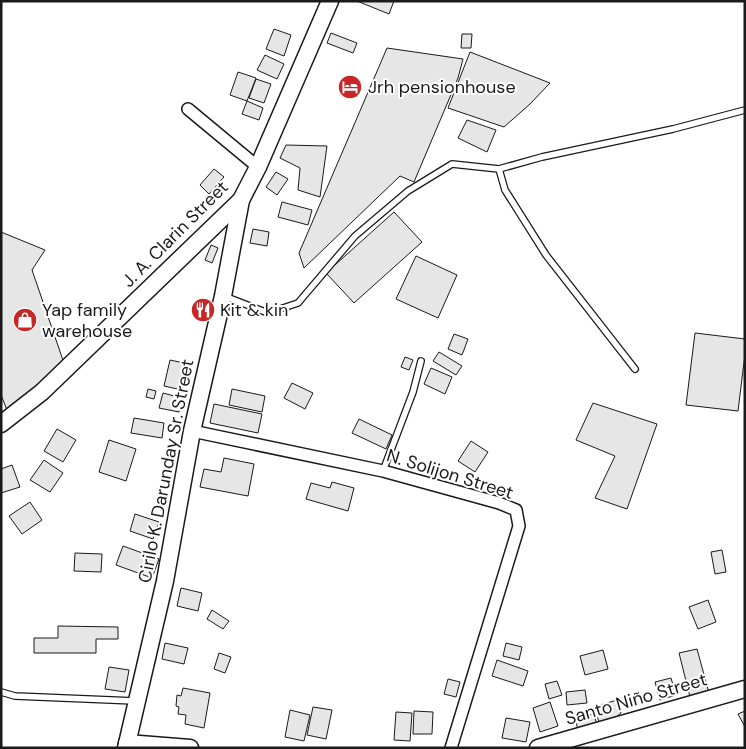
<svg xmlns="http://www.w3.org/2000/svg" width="746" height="749" font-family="'DM Sans',sans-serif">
<rect width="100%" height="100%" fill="#fff"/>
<g fill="#e6e6e6" stroke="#1a1a1a">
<polygon points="357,1 394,1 389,14"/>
<polygon points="274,29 291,35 284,56 266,49"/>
<polygon points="331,33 357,43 353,53 327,43"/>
<polygon points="462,34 472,34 471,48 461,48"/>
<polygon points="387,48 463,59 458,78 414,182 400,176 304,268 299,253"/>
<polygon points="470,52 550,83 530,104 504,127 448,108"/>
<polygon points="265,55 284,64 277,79 257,70"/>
<polygon points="238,72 256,78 247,101 230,95"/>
<polygon points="346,77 361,82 357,97 342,93"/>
<polygon points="256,79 271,84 264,103 249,98"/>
<polygon points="247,101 263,108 259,120 242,114"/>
<polygon points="467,120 496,130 487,152 458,138"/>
<polygon points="286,145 327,146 320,197 298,190 300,168 280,158"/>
<polygon points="214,169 224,177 209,194 200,185"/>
<polygon points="276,172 288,179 277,195 266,187"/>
<polygon points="282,202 312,210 308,225 278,217"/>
<polygon points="394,212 422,242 354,303 326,273"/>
<polygon points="253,229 269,232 267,246 250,243"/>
<polygon points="1,232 45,250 32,270 66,369 7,410 1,395"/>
<polygon points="211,245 218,248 212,263 205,260"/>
<polygon points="416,256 457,275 438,318 396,299"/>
<polygon points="695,333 745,339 745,354 738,411 686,405"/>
<polygon points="454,334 468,339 462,355 448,349"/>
<polygon points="439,352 462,366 456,375 433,361"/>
<polygon points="405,357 413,360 409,370 401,367"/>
<polygon points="170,360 188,364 182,390 164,386"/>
<polygon points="431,368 452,377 445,394 424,384"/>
<polygon points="292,383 313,393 305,409 284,398"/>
<polygon points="148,389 156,391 154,399 146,397"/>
<polygon points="232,389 265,396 262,412 229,405"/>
<polygon points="163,393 182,398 179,412 159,408"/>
<polygon points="593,403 657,424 627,509 595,498 615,456 576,440"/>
<polygon points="214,404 262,414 258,433 210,423"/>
<polygon points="134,418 164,423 162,438 131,433"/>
<polygon points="359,419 392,435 386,449 352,433"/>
<polygon points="57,429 76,440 63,462 44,451"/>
<polygon points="109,440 136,449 126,481 99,472"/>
<polygon points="471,441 488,452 475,472 458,461"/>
<polygon points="224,458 254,464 248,496 200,487 204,469 221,472"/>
<polygon points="44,460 63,473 50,492 30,480"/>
<polygon points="12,465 20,487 1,493 1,469"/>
<polygon points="332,482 354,488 348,511 306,499 311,483 330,488"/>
<polygon points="30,502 42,520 22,534 9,516"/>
<polygon points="135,514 159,522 153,539 130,531"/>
<polygon points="123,546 159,559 152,578 116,565"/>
<polygon points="722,550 726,572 715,574 711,552"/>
<polygon points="75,553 102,554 101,572 74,571"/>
<polygon points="181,588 202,593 198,611 177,606"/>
<polygon points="708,600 716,622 698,629 689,607"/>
<polygon points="212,610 229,621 223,629 207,619"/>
<polygon points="58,626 118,627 118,639 96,639 96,653 34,653 34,638 58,638"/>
<polygon points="165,643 188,648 184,664 162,659"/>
<polygon points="506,643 522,647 519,660 503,656"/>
<polygon points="697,649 709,693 690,697 679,653"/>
<polygon points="603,650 608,669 585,675 580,656"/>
<polygon points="219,653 231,657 225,673 214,669"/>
<polygon points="497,660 528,671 523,686 492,676"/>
<polygon points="109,667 129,670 125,692 105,689"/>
<polygon points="671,678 676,695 660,700 655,682"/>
<polygon points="448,679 460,682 456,697 444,694"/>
<polygon points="557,681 562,695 549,699 545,684"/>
<polygon points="183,688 210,693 204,728 185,724 186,715 178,714 179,707 176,706 177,695 181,696"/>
<polygon points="585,690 587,703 567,705 566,692"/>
<polygon points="617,700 621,713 611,721 600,725 594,707"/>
<polygon points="550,702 558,726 540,732 533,708"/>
<polygon points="313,707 332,710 326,739 307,735"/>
<polygon points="290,710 310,715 304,741 285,737"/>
<polygon points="414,711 433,712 432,734 413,734"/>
<polygon points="745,711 745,727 738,714"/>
<polygon points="396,712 412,713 410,741 394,740"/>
<polygon points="594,714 598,729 579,734 575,718"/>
<polygon points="506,718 530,722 526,742 502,738"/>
</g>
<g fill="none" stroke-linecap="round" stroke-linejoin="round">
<g stroke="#1a1a1a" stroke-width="8">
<g id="lane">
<polyline points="499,169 505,190 546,255 635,369"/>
<polyline points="224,296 268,313 298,303 355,236 408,191 452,164 499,169 542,157 673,129 745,110"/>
<polyline points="383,471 413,392 421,361"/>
<polyline points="1,692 15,696 135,701"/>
</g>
</g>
<g stroke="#1a1a1a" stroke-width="14">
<g id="street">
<polyline points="188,109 258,167"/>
<polyline points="192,431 383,471 499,503 516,510 519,526 451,748"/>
</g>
</g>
<g stroke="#1a1a1a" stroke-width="19">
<g id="secondary">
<polyline points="1,424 42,392 241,200 258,167 330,1"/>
<polyline points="127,743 190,748"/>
<polyline points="126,748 165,581 192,431 223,296 241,200"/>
<polyline points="538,748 745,689"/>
</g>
</g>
<use href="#lane" stroke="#fff" stroke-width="5.5"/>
<use href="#street" stroke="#fff" stroke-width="11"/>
<use href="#secondary" stroke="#fff" stroke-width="16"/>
</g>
<defs>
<g id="hotel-disc" transform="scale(1.25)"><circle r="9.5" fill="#c62828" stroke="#fff"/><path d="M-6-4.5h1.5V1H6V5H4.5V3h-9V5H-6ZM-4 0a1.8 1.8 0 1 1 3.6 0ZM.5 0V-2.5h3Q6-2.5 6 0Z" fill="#fff"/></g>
<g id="restaurant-disc" transform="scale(1.25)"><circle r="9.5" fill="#c62828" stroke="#fff"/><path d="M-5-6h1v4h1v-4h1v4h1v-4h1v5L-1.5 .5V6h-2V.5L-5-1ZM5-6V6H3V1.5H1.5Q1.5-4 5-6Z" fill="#fff"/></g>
<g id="shop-disc" transform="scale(1.25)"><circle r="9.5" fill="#c62828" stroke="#fff"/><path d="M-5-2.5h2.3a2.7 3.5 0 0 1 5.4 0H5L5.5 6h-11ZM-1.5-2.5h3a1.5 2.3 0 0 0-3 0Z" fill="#fff"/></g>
</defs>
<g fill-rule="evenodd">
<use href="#hotel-disc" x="350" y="87"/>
<use href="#restaurant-disc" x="203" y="310"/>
<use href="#shop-disc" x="25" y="320"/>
</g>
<g text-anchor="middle" stroke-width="4" stroke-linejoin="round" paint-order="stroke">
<g font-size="18" fill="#1a1a1a" stroke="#fff" text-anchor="start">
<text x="368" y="93">Jrh pensionhouse</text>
<text x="42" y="316">Yap family<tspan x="42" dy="21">warehouse</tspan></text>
<text x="220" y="316">Kit &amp; kin</text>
</g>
<g font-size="18" fill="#1a1a1a" stroke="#fff">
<text transform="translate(175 234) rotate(-45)" y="6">J. A. Clarin Street</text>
<text transform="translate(166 471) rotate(-79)" y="6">Cirilo K. Darunday Sr. Street</text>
<text transform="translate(450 474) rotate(17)" y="6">N. Solijon Street</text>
<text transform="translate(636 699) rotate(-16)" y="6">Santo Niño Street</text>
</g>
</g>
<rect width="746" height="749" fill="none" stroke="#1a1a1a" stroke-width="5"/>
</svg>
